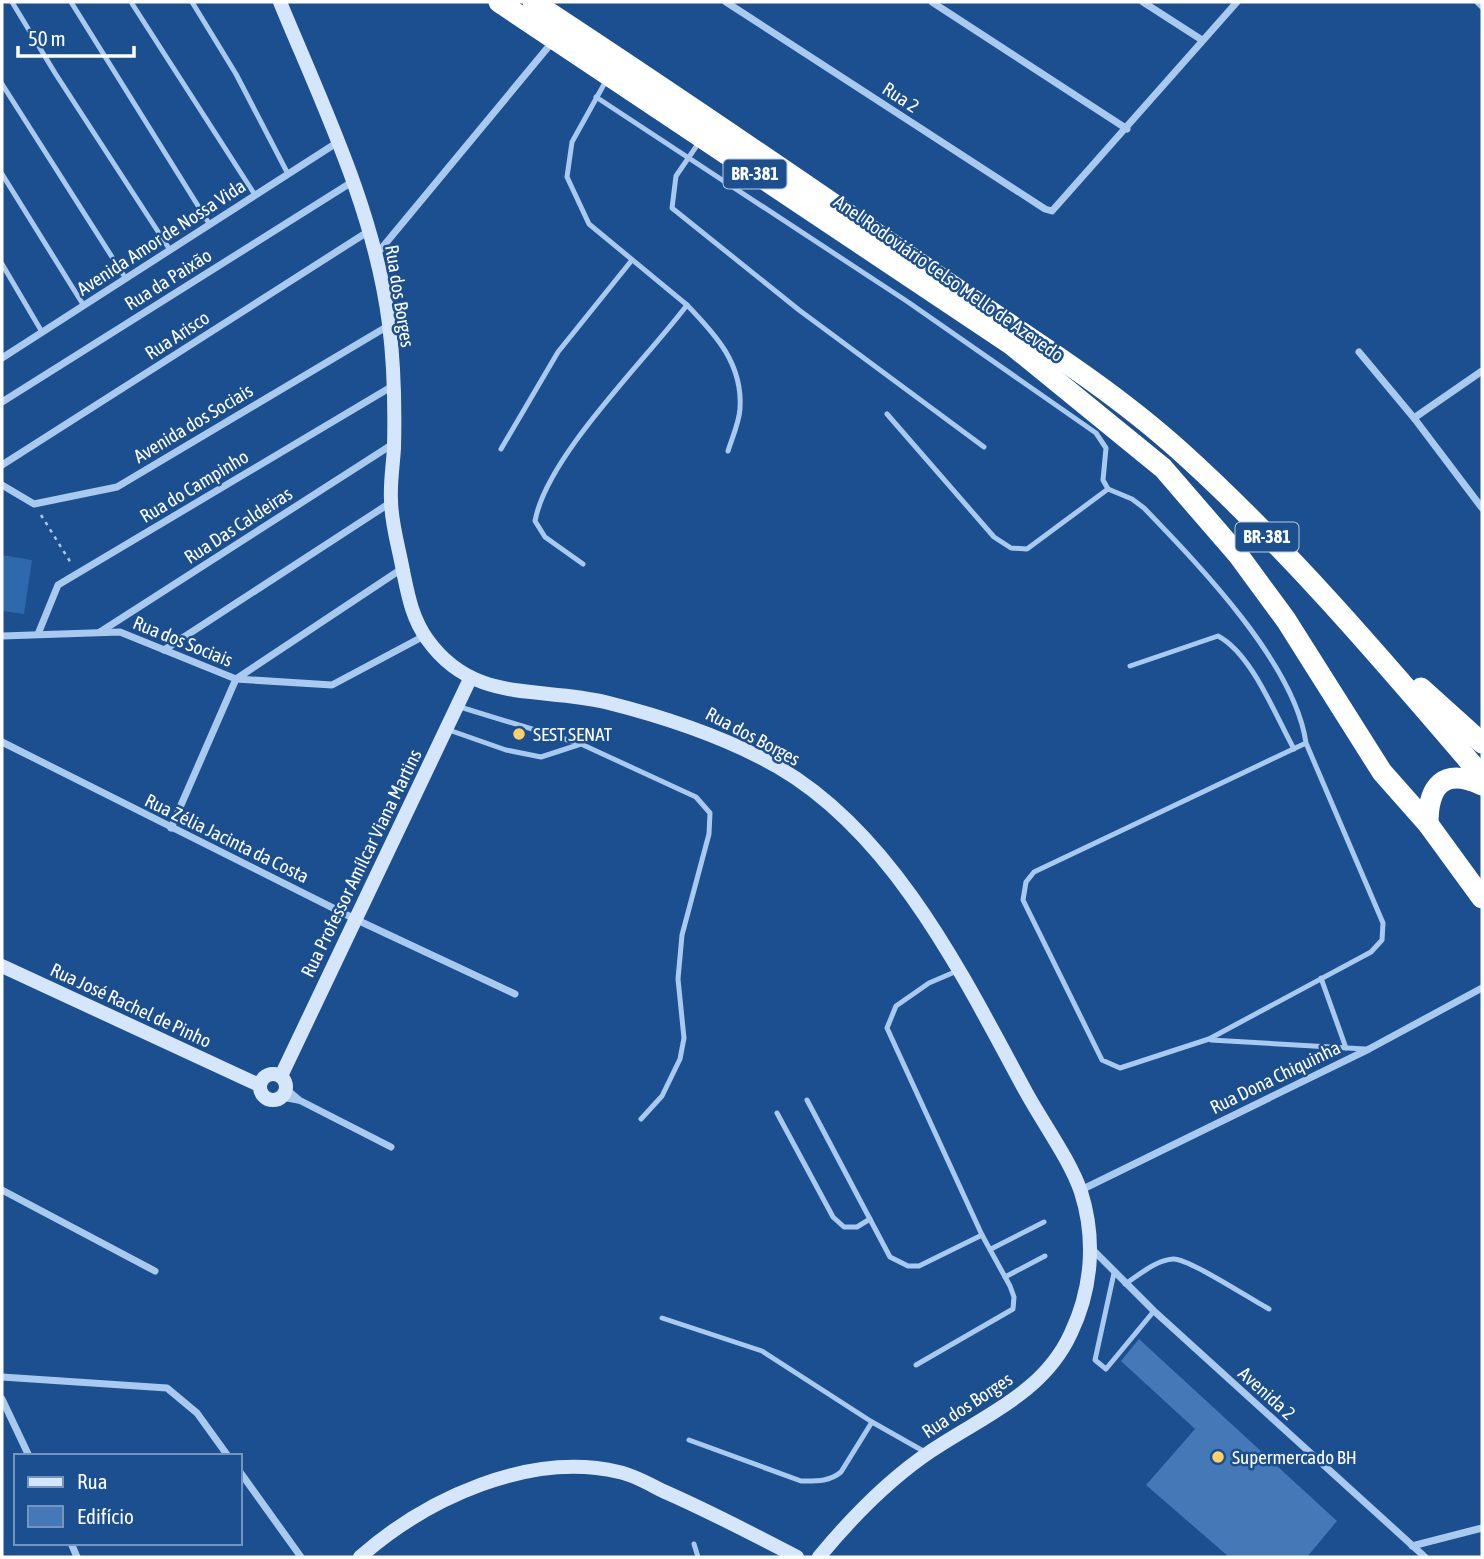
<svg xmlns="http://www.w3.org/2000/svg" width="1484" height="1559" font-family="'Asap Condensed',sans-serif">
<rect width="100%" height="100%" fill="#1b4f8f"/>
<polygon fill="#2e69ad" points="2,555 32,560 24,614 2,611"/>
<polygon fill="#4478b7" points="1139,1339 1337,1521 1307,1557 1229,1557 1146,1485 1195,1429 1121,1361"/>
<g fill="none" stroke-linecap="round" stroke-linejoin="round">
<polyline stroke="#a9c9ee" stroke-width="2.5" stroke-dasharray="3.5 5" stroke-linecap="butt" points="41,515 71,563"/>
<g stroke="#a9c9ee" stroke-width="5">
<polyline points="12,2 55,73 170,250"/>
<polyline points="71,2 210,225"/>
<polyline points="131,2 255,195"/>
<polyline points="192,2 236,74 288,174"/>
<polyline points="2,84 126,279"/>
<path d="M596,97L908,302L1096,433L1106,448L1103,480L1108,489L1132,499L1144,508C1199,565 1295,664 1306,743L1383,923L1382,940L1371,952L1209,1039L1120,1068L1102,1060L1023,900L1026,882L1034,872L1306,743"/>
<polyline points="700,141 676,176 672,208 799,310 984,447"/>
<polyline points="2,174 84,306"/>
<polyline points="2,264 42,332"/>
<path d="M687,305C716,335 743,364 740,409C739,423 732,438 728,451"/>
<polyline points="887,414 994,537 1011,548 1027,549 1108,489"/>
<polyline points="501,449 558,352 632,260"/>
<path d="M583,564L545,537L535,521C547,456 645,361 687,305L589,224L567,177L572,142L607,79"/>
<path d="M1130,666L1218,636C1252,654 1275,715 1294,749"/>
<polyline points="460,707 581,744 696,797 710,813 709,834 682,935 678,979 684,1038 680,1059 662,1096 641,1119"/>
<polyline points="446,729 506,750 541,757 581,744"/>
<polyline points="1321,978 1346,1048"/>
<polyline points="1211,1040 1365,1049"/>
<polyline points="807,1100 890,1257 908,1266 919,1266 982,1235"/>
<polyline points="777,1113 833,1217 844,1227 857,1227 870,1219"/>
<polyline points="991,1249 1044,1222"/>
<polyline points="1114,1273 1095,1360 1106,1369 1154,1311"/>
<polyline points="1005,1277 1045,1256"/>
<path d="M1125,1284C1139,1275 1156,1260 1173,1259C1188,1258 1252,1300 1269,1309"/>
<polyline points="662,1318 762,1351 872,1422 925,1452"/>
<polyline points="916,1365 1013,1309 1014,1297 1010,1286 982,1235 887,1028 896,1006 929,983 957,971"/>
<path d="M689,1440L801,1481C816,1481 829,1482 841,1472L872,1422"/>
<polyline points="694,1544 698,1557"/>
</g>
<g stroke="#a9c9ee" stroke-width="7">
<polyline points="726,2 1045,209 1052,211 1237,2"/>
<polyline points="932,2 1127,129"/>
<polyline points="1143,2 1202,40"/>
<polyline points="1478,2 1482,6"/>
<polyline points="376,255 554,40"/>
<polyline points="1359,352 1414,418 1482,508"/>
<polyline points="2,358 338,142"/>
<polyline points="2,402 352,182"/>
<polyline points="1414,418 1482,371"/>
<polyline points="2,465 369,231"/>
<polyline points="2,485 34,504 117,487 388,326"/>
<polyline points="100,632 393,444"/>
<polyline points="38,634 58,585 391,387"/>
<polyline points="2,636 120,632 236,679 332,685 424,636"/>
<polyline points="164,650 390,503"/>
<polyline points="2,742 355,919 515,994"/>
<polyline points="171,828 236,679 403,568"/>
<polyline points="286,1089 299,1100 391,1147"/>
<polyline points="282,1097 298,1100"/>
<polyline points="2,1190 155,1271"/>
<polyline points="1081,1190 1369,1049 1482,988"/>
<polyline points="1092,1249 1154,1311 1425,1557"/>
<polyline points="2,1377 167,1388 197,1413 228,1456"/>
<polyline points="2,1399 29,1456"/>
<polyline points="240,1472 301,1557"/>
<polyline points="71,1543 77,1557"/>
<polyline points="1412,1546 1482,1528"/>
</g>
<g stroke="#d6e6fa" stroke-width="14">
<path d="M280,2C323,106 375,212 389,324C394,364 395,408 394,448C393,465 390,483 391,500C391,523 399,548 403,571C408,595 412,618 427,639C473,704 537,686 605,702C665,717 724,736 778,767C895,835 964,978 1026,1092C1043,1123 1070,1160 1081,1192C1096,1239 1092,1289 1071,1333C1044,1393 983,1416 931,1451C888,1480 852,1517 819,1557"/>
<polyline points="2,966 259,1085"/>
<circle cx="273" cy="1087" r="13"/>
<polyline points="281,1076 470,679"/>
<path d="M360,1557C427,1498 530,1451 619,1472C634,1475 649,1484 663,1491C709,1511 753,1534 797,1557"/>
</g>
<g stroke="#fff" stroke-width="21">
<polyline points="499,2 1012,345 1163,468 1239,556 1286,620 1382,772 1428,824 1482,898"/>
<path d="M533,2C673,94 811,188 948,283C1026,336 1109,387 1179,450C1289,549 1386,664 1482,776"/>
<polyline points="1421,688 1482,743"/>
<path d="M1428,824C1428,786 1443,767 1482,785"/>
</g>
</g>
<g fill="#ffd166" stroke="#1b4f8f" stroke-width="2.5">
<circle cx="519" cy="734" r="7"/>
<circle cx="1218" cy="1457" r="7"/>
</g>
<g text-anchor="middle" stroke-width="5" stroke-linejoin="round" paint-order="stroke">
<g fill="#1b4f8f" stroke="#bbcadd" stroke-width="2">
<rect x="723.5" y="159.5" width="63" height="29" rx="5"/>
<rect x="1235.5" y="522.5" width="63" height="29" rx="5"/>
</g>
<g font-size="18" font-weight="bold" fill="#fff">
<text x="755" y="180">BR-381</text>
<text x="1267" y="543">BR-381</text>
</g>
<g font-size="19" fill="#fff" stroke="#1b4f8f">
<text transform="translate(901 97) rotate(33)" y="7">Rua 2</text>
<text transform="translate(161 237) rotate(-33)" y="7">Avenida Amor de Nossa Vida</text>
<text transform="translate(949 278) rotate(35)" y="7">Anel Rodoviário Celso Mello de Azevedo</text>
<text transform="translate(168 279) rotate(-32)" y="7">Rua da Paixão</text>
<text transform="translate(400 296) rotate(81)" y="7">Rua dos Borges</text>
<text transform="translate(177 335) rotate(-33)" y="7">Rua Arisco</text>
<text transform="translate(193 423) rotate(-31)" y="7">Avenida dos Sociais</text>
<text transform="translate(194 486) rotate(-31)" y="7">Rua do Campinho</text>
<text transform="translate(238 525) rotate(-33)" y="7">Rua Das Caldeiras</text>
<text transform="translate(183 641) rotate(22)" y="7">Rua dos Sociais</text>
<text transform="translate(753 736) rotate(28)" y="7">Rua dos Borges</text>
<text transform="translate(227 838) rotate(26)" y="7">Rua Zélia Jacinta da Costa</text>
<text transform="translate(361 863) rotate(-64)" y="7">Rua Professor Amílcar Viana Martins</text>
<text transform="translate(131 1005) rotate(25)" y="7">Rua José Rachel de Pinho</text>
<text transform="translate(1275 1077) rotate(-26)" y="7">Rua Dona Chiquinha</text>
<text transform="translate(1267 1393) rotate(42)" y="7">Avenida 2</text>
<text transform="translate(967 1405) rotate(-33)" y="7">Rua dos Borges</text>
</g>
<g font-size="19" fill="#fff" stroke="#1b4f8f" text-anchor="start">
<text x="533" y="741">SEST SENAT</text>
<text x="1232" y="1464">Supermercado BH</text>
</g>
</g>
<rect width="1484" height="1559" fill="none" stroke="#ffffff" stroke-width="7"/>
<rect x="14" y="1454" width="228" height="91" fill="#1b4f8f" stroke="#7695bc" stroke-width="2"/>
<rect x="28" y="1477" width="35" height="10" fill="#d6e6fa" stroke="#7695bc" stroke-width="2"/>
<text x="77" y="1489" font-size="21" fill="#ffffff">Rua</text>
<rect x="28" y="1506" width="35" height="21" fill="#4478b7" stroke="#7695bc" stroke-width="2"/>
<text x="77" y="1524" font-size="21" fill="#ffffff">Edifício</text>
<path d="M18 46v10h116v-10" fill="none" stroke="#ffffff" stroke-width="3.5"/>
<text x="28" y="46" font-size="21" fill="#ffffff" stroke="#1b4f8f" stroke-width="5" paint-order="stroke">50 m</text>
</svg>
